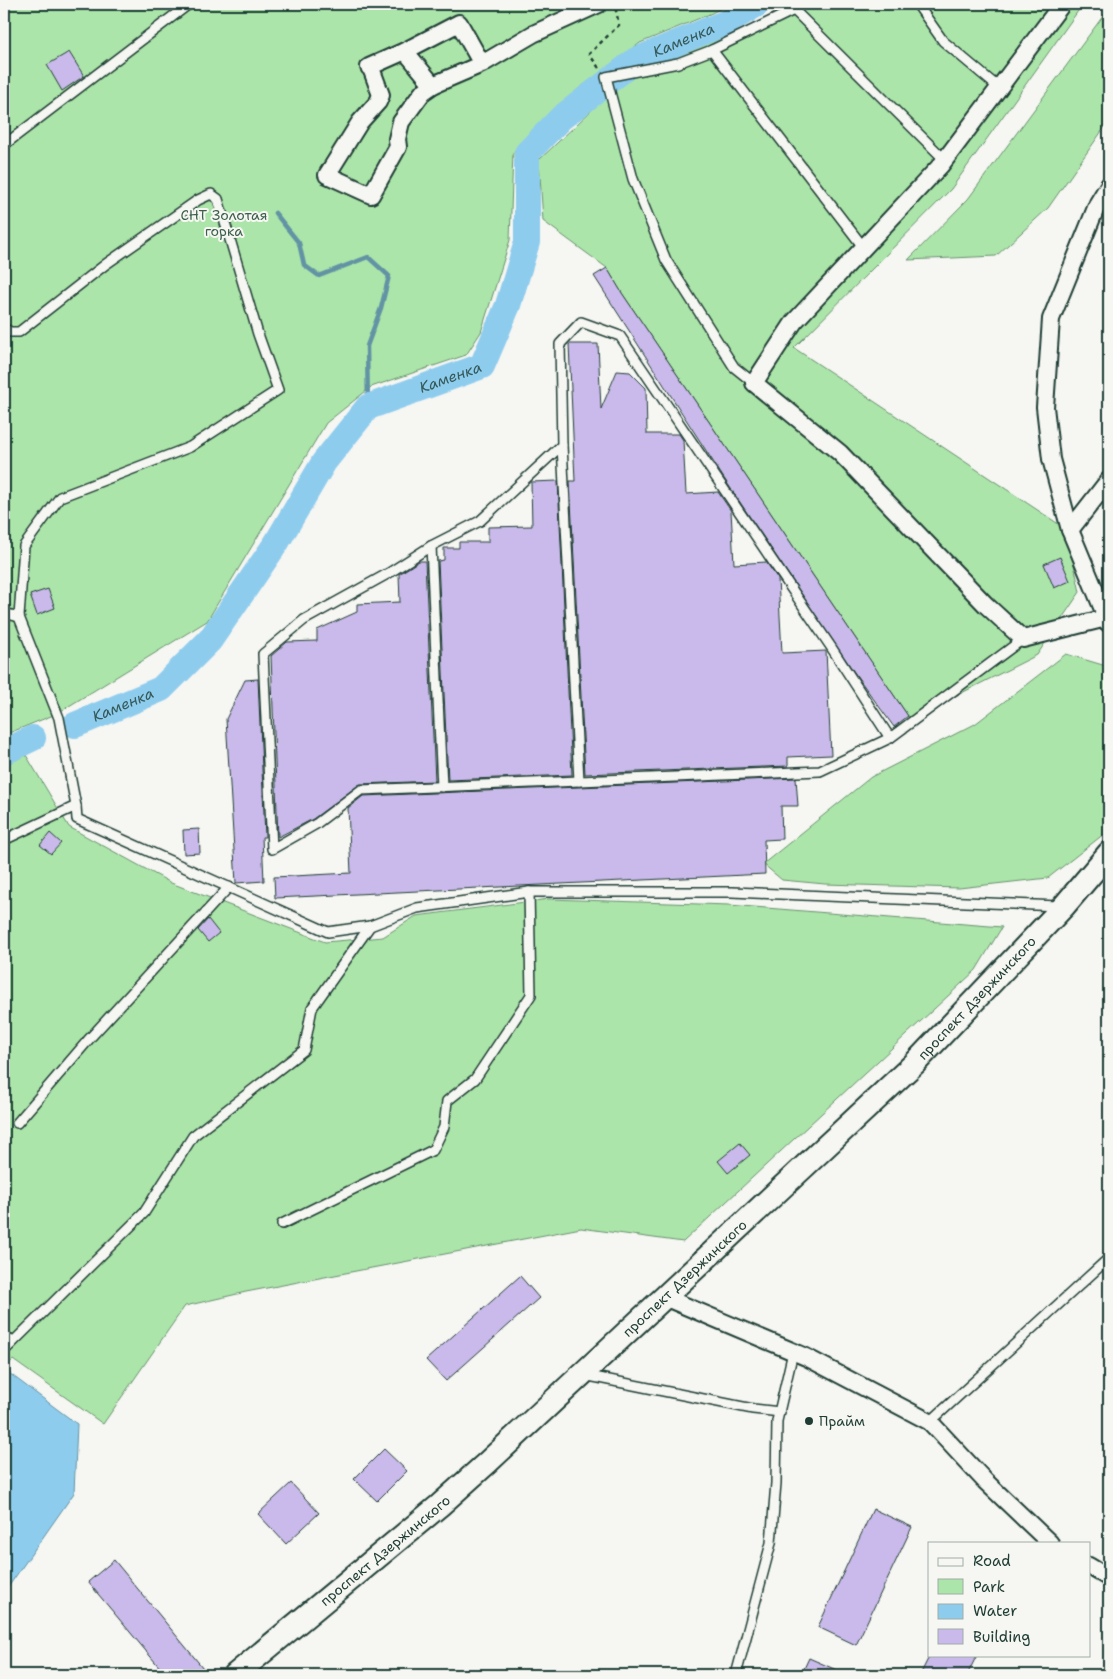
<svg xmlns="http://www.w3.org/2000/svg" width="1113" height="1679" font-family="'Shantell Sans',sans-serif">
<rect width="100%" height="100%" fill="#f6f6f2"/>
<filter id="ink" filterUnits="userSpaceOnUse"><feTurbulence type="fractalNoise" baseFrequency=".02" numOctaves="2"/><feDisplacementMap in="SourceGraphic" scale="10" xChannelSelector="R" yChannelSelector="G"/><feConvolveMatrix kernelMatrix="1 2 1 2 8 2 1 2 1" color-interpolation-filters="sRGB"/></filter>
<g filter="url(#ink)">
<g fill="#ace5a9" stroke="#66916e">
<polygon points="4,4 728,4 712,13 640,43 577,90 513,152 510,240 481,332 466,355 371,387 326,423 207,621 56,714 4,735"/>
<polygon points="790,4 1083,4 951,189 794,348 1066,529 1080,592 1037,655 910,719 622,293 607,268 543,221 539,160 613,90 659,60 761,23"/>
<polygon points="1109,8 1109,121 1048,208 996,256 908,260 968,199"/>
<polygon points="1066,654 1106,666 1109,670 1109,830 1048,878 959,888 825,884 782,880 763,864 871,777 975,724"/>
<polygon points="26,755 69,827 171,883 325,942 383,937 416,916 549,899 729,905 1002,927 976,970 683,1242 581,1228 246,1292 185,1306 103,1424 13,1360 4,1368 4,765"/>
</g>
<polygon fill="#8eccee" stroke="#6293a4" points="9,1373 77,1424 74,1493 4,1593 4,1493 6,1492 4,1489 4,1380"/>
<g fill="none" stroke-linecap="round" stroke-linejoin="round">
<polyline stroke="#6293a4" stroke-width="4.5" points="275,213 299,243 304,265 319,276 368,257 389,276 381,308 367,346 368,407"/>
<g stroke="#8eccee" stroke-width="26">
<path id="s1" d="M75,725L161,689L210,640L277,542L324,462L368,407L482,366L508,305L527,242V153L561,118L636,60L727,22L757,4"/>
<polyline points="4,752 33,738"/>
</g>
</g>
<g fill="#cabaeb" stroke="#1f3d34">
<polygon points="69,52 84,76 62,91 47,65"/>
<polygon points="607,268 622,293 908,716 894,727 856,675 723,477 594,276"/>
<polygon points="569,344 598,344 601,409 617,371 630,372 646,388 647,434 679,434 683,440 686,494 718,492 731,511 734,564 766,562 778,579 782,653 826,651 831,755 788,757 788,766 585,774 570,481 575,481"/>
<polygon points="558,481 572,775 448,780 438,561 444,560 444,548 459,548 459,542 488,542 488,527 532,526 531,482"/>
<polygon points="1060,557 1070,581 1054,588 1044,564"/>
<polygon points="419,561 425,561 435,781 360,784 313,819 278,837 271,656 287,642 317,641 317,630 357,612 357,604 400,602 399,574"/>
<polygon points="48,589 55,608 37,615 30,595"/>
<polygon points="258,679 265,837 262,837 264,881 236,883 226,719 245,680"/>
<polygon points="796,778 798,806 781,806 782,839 764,840 765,874 275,898 274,877 351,873 348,808 363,796"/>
<polygon points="199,829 200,853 184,854 183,830"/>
<polygon points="50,833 61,843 51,854 40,845"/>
<polygon points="208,919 219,933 208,942 198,930"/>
<polygon points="740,1143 750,1155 728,1173 718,1161"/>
<polygon points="520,1276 539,1298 446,1381 426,1360"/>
<polygon points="384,1449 407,1471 377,1501 354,1479"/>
<polygon points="291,1483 319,1513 286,1544 258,1514"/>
<polygon points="873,1509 912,1527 856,1645 818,1627"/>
<polygon points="114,1560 203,1668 194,1675 166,1675 88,1582"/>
<polygon points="930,1655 977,1655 967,1675 920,1675"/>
<polygon points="809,1658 848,1675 801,1675"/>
</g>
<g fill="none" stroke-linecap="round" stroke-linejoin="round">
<g stroke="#1f3d34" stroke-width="12">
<g id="lane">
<polyline points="917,4 943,41 999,88"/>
<polyline points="1047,4 1056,12"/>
<polyline points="794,10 945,160"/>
<polyline points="712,50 864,248"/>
<polyline points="4,145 189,4"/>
<polygon points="581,322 620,336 831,647 890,738 820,771 361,790 316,824 272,849 263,654 304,620 389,573 431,546 480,521 562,445 560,344"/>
<polyline points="4,328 10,332 19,332 106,264 198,200 211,194 218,199 258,334 278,390 190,447 60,497 24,546 19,617 59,718 76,806 77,819 328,932 370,926 417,908 529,892 732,892 1059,906"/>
<polyline points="754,383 734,367 666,260 633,179 606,77 678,63 712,50 794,10 802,4"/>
<polyline points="562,445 579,781"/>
<polyline points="431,546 442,787"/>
<polyline points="4,613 19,617"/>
<polyline points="890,738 1023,639"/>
<polyline points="4,840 76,806"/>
<polyline points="17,1123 90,1038 229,887"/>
<polyline points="282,1224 433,1150 444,1127 447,1101 475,1079 531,995 529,892"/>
<polyline points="4,1335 12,1343"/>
<polyline points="4,1351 144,1213 193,1136 304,1050 312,1008 370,926"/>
<polyline points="584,1375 753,1409 780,1412"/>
<polyline points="930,1422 1109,1258"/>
<polyline points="736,1675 771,1543 776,1483 777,1421 793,1352"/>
</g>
</g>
<g stroke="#1f3d34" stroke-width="20">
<g id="street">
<polyline points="1062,4 941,165 794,322 754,383 840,453 986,605 1023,639 1106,618"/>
<polyline points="405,51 433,85"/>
<polyline points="482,64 459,23 405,51 369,67 371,68 381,95 378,102 360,122 327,175 371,195 398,147 397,139 401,122 423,92 433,85 482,64 533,34 599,4"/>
<polyline points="1109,185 1098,203 1051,319 1045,407 1051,459 1070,530 1109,624"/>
<polyline points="1070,530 1109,480"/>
<polyline points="664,1297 806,1357 930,1422 985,1481 1050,1543"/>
<polyline points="1089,1566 1109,1578"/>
</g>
</g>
<g stroke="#1f3d34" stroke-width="26">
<g id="secondary">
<path id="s2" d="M235,1675L440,1505L488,1462L915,1063L1064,906L1109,853"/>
</g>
</g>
<polyline stroke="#1f3d34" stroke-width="2.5" stroke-dasharray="4 4" stroke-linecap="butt" points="599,68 589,54 619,25 615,6"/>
<use href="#lane" stroke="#f6f6f2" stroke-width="9"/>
<use href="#street" stroke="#f6f6f2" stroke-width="16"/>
<use href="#secondary" stroke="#f6f6f2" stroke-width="22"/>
</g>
</g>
<circle fill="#1f3d34" stroke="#f6f6f2" stroke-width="2" cx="809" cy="1421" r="5"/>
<g text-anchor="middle" stroke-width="4" stroke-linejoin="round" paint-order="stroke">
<g font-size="14" fill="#3b5f4b" stroke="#f6f6f2">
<text x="224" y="220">СНТ Золотая<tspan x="224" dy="16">горка</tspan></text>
</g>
<g font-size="14" fill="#1f3d34" stroke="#f6f6f2">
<text dy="5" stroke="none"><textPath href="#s2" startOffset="1005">проспект Дзержинского</textPath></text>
<text dy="5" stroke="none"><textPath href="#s2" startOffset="600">проспект Дзержинского</textPath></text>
<text dy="5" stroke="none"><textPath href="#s2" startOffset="195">проспект Дзержинского</textPath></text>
</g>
<g font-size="14" fill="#1f3d34" stroke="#f6f6f2" text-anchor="start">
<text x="819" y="1426">Прайм</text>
</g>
<g font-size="15" font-style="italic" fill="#355a59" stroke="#f6f6f2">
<text dy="5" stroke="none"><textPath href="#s1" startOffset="982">Каменка</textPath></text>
<text dy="5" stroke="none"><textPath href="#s1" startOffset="532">Каменка</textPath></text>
<text dy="5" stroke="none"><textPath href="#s1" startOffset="52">Каменка</textPath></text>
</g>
</g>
<rect width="1113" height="1679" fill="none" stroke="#f6f6f2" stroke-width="20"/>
<rect x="10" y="10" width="1093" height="1659" fill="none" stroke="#1f3d34" stroke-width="2" filter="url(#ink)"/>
<rect x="928" y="1542" width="162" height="115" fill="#f6f6f2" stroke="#a0aca6"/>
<rect x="938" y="1558" width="25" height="8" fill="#f6f6f2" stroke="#a0aca6"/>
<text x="973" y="1566" font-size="15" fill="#1f3d34">Road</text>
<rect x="938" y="1579" width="25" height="15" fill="#ace5a9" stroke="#a0aca6"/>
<text x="973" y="1592" font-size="15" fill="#1f3d34">Park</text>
<rect x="938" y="1604" width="25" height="15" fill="#8eccee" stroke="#a0aca6"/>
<text x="973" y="1616" font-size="15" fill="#1f3d34">Water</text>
<rect x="938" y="1629" width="25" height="15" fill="#cabaeb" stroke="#a0aca6"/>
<text x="973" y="1642" font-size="15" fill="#1f3d34">Building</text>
</svg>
